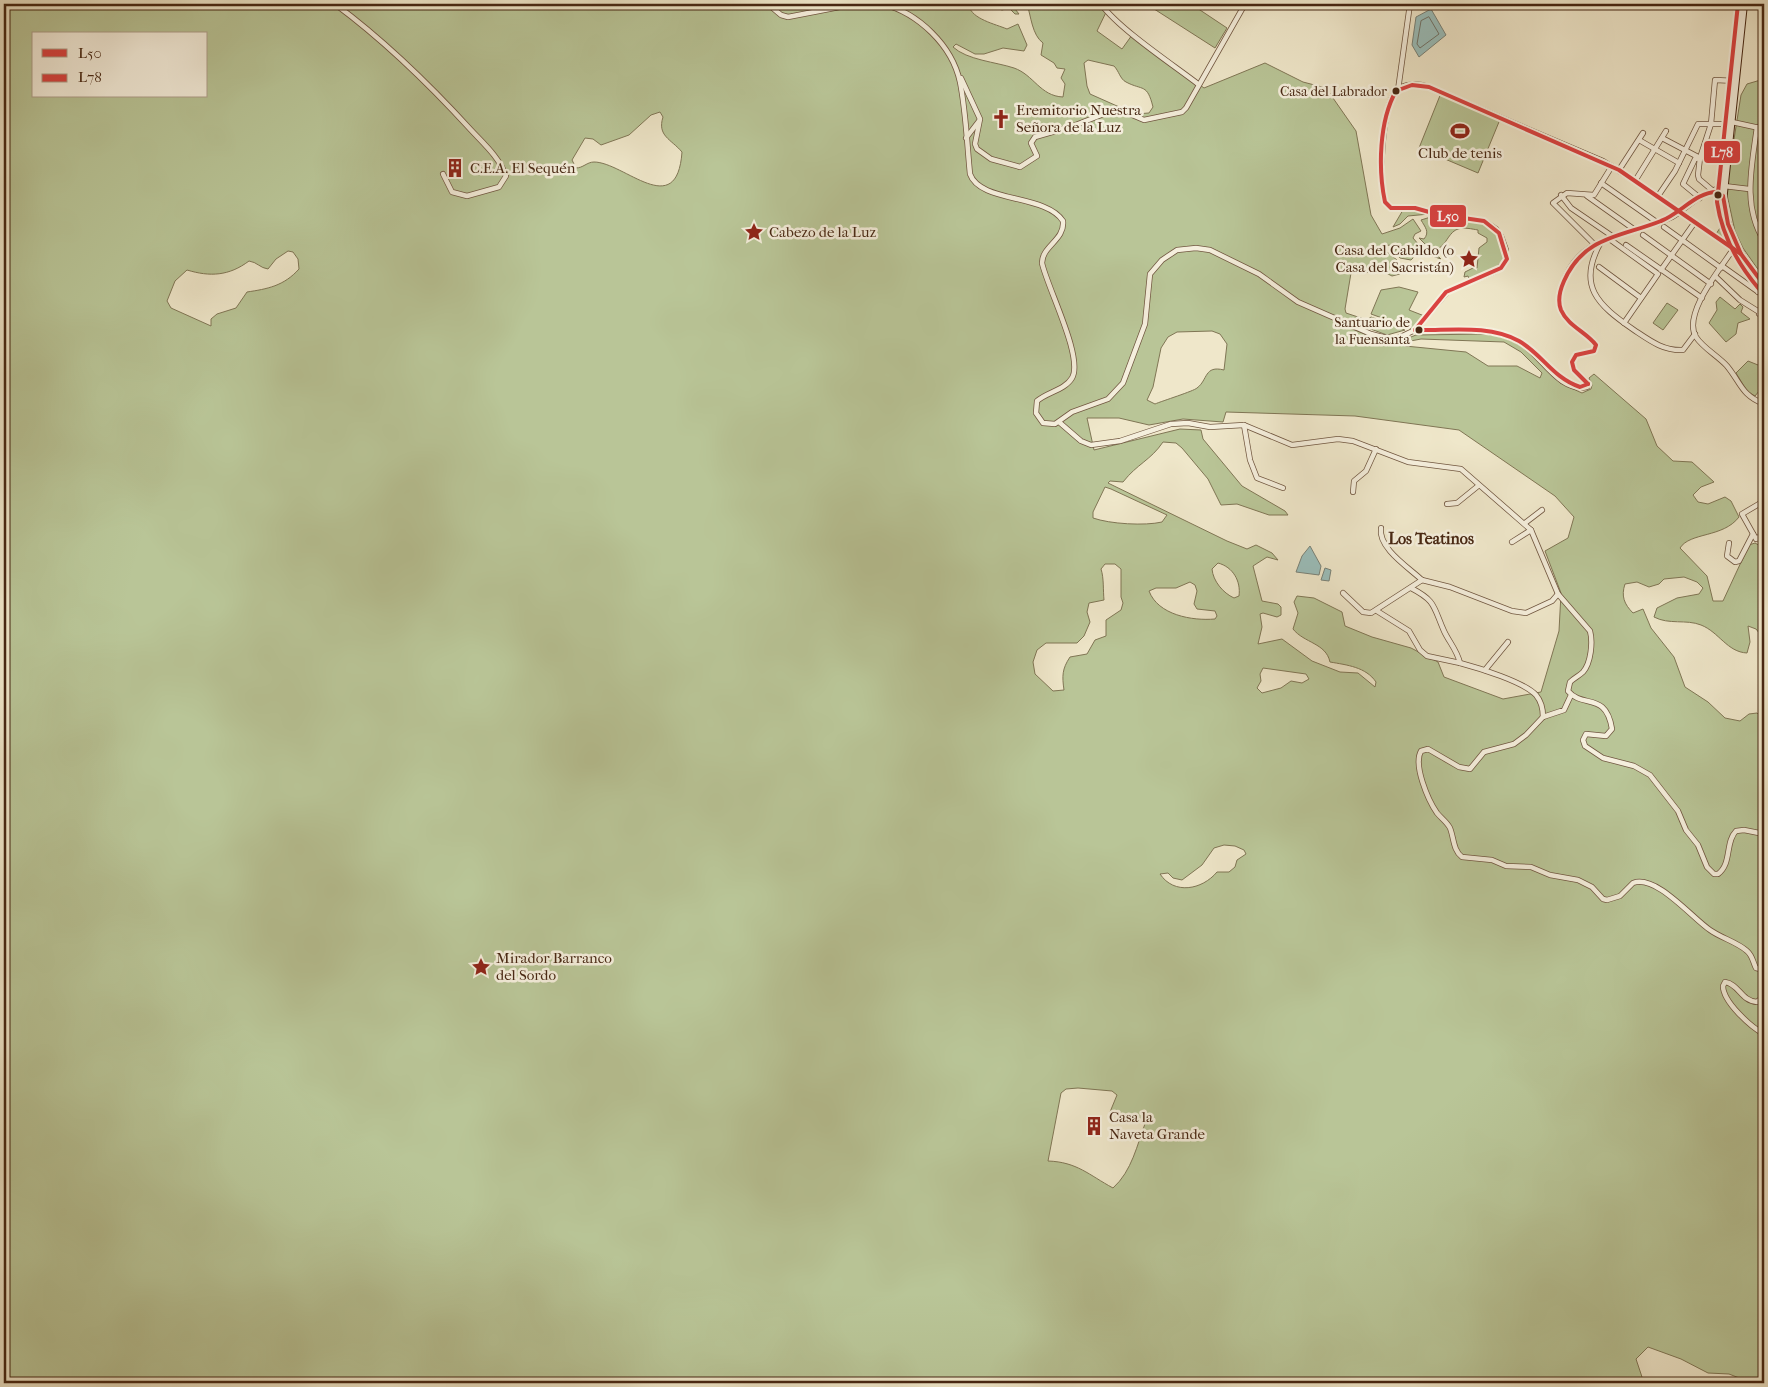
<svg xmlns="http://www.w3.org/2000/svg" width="1768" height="1387" font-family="'IM FELL French Canon',serif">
<rect width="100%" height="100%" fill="#efe7ca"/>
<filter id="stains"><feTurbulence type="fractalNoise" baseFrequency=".004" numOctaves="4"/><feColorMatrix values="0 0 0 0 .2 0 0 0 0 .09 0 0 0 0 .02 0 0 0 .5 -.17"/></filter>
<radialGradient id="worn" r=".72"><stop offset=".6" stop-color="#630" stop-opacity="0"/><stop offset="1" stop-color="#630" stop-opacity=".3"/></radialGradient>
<g fill="#b9c597" stroke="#807655" fill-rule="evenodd">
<path d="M4,4H974L969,6C972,19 995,24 1007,29L1018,24L1027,45L1024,51L1003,48L984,54H975L956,44L953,47C967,60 996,62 1014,68C1034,75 1040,96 1063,97L1065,84L1061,78L1065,69L1057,68L1054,63L1041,55L1043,43C1032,35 1031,16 1027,4H1110L1097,31L1122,49L1132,35L1204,88L1265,63L1303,82L1326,88L1356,131L1371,215L1382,234L1400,228L1413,219L1421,231L1415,234L1413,238L1425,252L1439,257L1441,259L1402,246L1385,245L1382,248L1397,260L1400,274L1392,276L1384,272L1351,273L1345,309L1346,313L1367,320L1371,317L1405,330L1387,335L1346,320L1344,326L1381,340L1398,342L1416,335L1485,334L1506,337L1524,347L1560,383L1582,393L1591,389L1592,385L1589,378L1594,374L1646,419L1657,446L1673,461L1692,462L1714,482L1701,487L1693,495L1698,502L1708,504L1725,497L1731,501L1739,517C1723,538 1690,532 1680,548L1707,576L1713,601H1723L1749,545L1755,543L1764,548V639L1756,629L1748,626L1750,642L1747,653C1727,652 1719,632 1701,625C1686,619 1669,625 1654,617L1657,608L1677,598L1699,594L1703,588L1697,582L1684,577L1664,579L1659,584L1649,587L1637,582L1625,584C1621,596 1624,604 1633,613L1643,609L1651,628L1674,657L1685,687L1708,702L1725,718L1740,721L1749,714L1757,713L1764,719V1383H1752L1729,1374L1708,1373L1681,1359L1648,1347L1636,1359L1644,1383H4ZM34,34H206V96H34ZM1088,60L1114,66C1119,71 1120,79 1126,82C1143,91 1147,83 1153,107L1149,113L1135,114L1090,94L1087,86L1084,63ZM660,112L663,117C657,136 671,139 682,152C677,222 624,162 594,162C587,162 583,168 576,168L572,160L585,138L593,139L601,145L629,135L651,115ZM288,251L293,252L298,259L299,269C284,286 267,289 247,292L236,308L217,314L211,319V326L171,308L167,301L175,281L187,270C210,277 229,276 249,261C257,262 260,268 268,269L276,259ZM1212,331L1220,334L1227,344L1224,370C1204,365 1208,380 1197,388C1194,391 1162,401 1155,404L1147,400L1153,387L1161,348L1168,337L1177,332ZM1421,339L1504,342L1521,352L1542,373L1540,378L1517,366H1488L1466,352L1405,346V342ZM1226,412L1355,416L1459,430L1555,496L1574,517L1568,538L1545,551L1561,593L1559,631L1541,692L1503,699L1444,677L1438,662L1411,648L1372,637L1345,626L1342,612L1314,598L1297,596L1294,602L1298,613L1293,629C1304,643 1326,643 1330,662C1347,665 1366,667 1376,682L1375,687L1358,673L1340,672L1312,661L1282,639L1258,644L1262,627L1260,614L1263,613L1277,617L1281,615V607L1278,604L1262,601L1253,566L1267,557L1278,560L1272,553L1256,545L1247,549L1227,541L1108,483L1110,481L1123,482C1137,464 1151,460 1163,442L1176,443L1182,448L1208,479L1221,505L1237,504L1269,515H1288L1285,511L1242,486L1203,439L1201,430L1180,429L1094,450L1087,418H1119L1149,425L1183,419L1223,422ZM1105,487L1111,489L1167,515L1162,522C1145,526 1110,524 1093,518V512ZM1218,563C1233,567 1241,581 1239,596L1234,598C1223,593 1213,581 1212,569ZM1105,564H1115L1121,569V597L1123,603L1121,610L1106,620V636L1095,640L1087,654L1070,657C1062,669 1062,676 1064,690L1053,691L1035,674L1033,662L1037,650L1046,643H1077L1084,636L1090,622L1087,612L1089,603L1104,600C1103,590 1104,578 1101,569ZM1190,582L1195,585L1197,591L1194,604L1197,609L1215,611L1217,616L1215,619C1192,621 1158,615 1149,591L1156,588H1176ZM1263,668L1306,674L1309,679L1302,683L1291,681L1281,688L1262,693L1257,688L1261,681L1260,674ZM1224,845L1235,846L1244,850L1246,854L1237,860L1235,867L1229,872H1217C1202,890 1174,895 1160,874L1168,873L1173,878L1182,880L1202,865L1214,848ZM1078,1088L1112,1091L1117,1095L1110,1112L1146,1121C1137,1145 1132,1171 1113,1188C1089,1175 1077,1162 1048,1161L1061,1093L1066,1089Z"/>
<polygon points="987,4 1011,4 1019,14 1015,14 1009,8 1002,10"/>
<polygon points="1153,4 1191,4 1227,28 1215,48 1151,7"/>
<polygon points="1764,79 1764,278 1743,248 1735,231 1726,190 1741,95 1747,84"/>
<polygon points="1441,93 1501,117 1478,173 1419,148"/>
<polygon points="1414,209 1429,214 1408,216 1400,224 1393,227 1403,210"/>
<path d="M1434,216C1468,218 1503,216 1505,260L1495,270L1469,279L1468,276L1464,277L1465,272L1473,268H1477L1479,248L1487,242V238L1478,233V230C1472,229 1464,227 1458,229C1446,233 1446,252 1430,249L1419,238L1424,239C1430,232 1425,227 1421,220Z"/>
<polygon points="1724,222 1730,239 1729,241 1716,234"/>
<polygon points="1398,248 1412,255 1413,258 1411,260 1400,258 1394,251"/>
<polygon points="1399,287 1418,292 1409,310 1427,317 1415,330 1371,314 1381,290"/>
<polygon points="1720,297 1735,309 1740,304 1743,307 1741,312 1750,319 1738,323 1736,334 1726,342 1709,323 1717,310 1716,302"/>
<polygon points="1667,303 1678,310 1663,330 1653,323"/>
<polygon points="1748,361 1758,365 1764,371 1764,385 1755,396 1747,391 1736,373"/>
</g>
<g fill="#9bbfbc" stroke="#798278">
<polygon points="1431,9 1446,35 1419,57 1412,45 1416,17"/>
<polygon points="1310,546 1321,566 1319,575 1296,572 1302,556"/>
<polygon points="1325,568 1331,570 1329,581 1321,580"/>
</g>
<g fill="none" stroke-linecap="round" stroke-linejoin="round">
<polygon stroke="#717368" stroke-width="1" points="1429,17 1439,34 1420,48 1417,44 1421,21"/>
<g stroke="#715741" stroke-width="6">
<g id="minor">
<path d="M335,4C385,41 429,84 471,130C484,144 499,157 506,176L499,187L467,196L452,192L443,174"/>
<polyline points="768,4 781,15 788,17 855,4"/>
<path d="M883,4C918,13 952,45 960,82C966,112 967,144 970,174C980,203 1046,194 1063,221C1065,240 1042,246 1042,263C1047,287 1084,358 1072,378C1065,390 1047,392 1037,401L1036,413L1043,423L1055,424L1072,412L1108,399L1123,383L1145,324L1150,274L1162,260L1177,250L1196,248L1210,250L1259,274L1298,302L1371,334L1394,340L1415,330L1448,291L1496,271L1506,261V250L1501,236L1496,229L1484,221L1436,214L1415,208H1391L1385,202C1378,183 1382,106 1396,91C1404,83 1419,83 1429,87L1603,161L1635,181L1740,253"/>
<path d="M1101,4C1119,29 1172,64 1198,84"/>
<polyline points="961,78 980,119 975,144 977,149 991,159 1020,167 1037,156 1031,143 1035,137 1073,126 1114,110 1118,109 1144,120 1182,112 1186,108 1245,4"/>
<polyline points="1398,90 1410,4"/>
<polyline points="1732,122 1764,129"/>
<path d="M1757,127C1752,165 1742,206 1764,241"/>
<polyline points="966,138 979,121"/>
<polyline points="1662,138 1700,158 1695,159 1683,184 1700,198"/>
<polyline points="1639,140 1679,163"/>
<polyline points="1619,170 1643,133"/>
<polyline points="1635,181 1666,131"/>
<polyline points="1601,183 1658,223"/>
<polyline points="1712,190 1699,179 1698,175 1700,158 1711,124 1715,80 1736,81"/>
<polyline points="1714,190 1724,186 1749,189"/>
<polyline points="1561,195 1571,208 1612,236"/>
<polyline points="1587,196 1635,230"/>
<polyline points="1658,196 1675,171 1698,124 1732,124"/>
<polyline points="1664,227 1721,268"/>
<polyline points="1643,235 1711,284"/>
<polyline points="1608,238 1658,274 1624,323"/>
<path d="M1601,242C1576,286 1598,305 1634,330C1649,340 1663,351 1683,350L1695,334"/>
<polyline points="1594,244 1553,203 1567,193 1594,195 1612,166"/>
<polyline points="1626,245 1702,298"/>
<path d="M1734,248C1721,268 1682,314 1696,337C1703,348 1718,356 1727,366C1741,383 1741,395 1764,404"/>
<polyline points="1722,266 1764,296"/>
<polyline points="1599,267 1641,298"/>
<polyline points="1661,270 1695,222"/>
<polyline points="1716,277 1740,300 1764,315"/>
<polyline points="1758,292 1756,281 1758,277"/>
<polyline points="1759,314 1764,305"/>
<path d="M1415,330C1450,333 1491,324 1521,343C1541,355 1559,393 1587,387V382L1574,370L1572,362L1576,355L1594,351L1596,345C1587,331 1567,326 1561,310C1557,301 1560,292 1563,284C1578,233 1632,236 1672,217C1686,210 1710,181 1723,196"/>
<path d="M1059,422L1081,441L1091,445L1120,441L1171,424L1188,423L1210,427L1244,425L1292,445L1338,439L1353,441L1408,462L1461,469L1531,530L1558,594L1590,631C1593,642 1591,663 1583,672C1579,676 1574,678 1570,682L1568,691C1583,709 1606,691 1612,729L1606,736L1586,734L1583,740L1585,746L1603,758L1634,766L1650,775L1678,811L1686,830L1698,845L1707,867L1714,874H1718C1732,864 1725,842 1736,831L1744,830L1764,834"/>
<polyline points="1244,425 1250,460 1257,478 1283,488"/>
<polyline points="1353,492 1354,481 1366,471 1376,449"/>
<polyline points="1764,501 1742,514 1756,539 1764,534"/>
<polyline points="1447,504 1457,503 1478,486"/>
<polyline points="1525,523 1542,510"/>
<path d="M1381,528C1378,548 1408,567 1422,580"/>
<polyline points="1512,542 1531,530"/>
<polyline points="1729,543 1727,556 1735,562 1739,561 1753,534"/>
<path d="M1411,588C1436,601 1433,606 1444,631C1449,642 1457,650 1460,663C1479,668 1524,682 1536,695C1541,701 1543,709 1543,717"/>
<polyline points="1343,593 1363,612 1371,613 1422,580 1450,587 1512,611 1526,613 1552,601 1558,594"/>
<polyline points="1377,611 1409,631 1420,650 1427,656 1460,663"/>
<polyline points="1485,670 1508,642"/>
<path d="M1571,695L1564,710L1543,717L1526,735L1514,744L1484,752L1470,769L1459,767L1428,749L1421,751C1413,765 1428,800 1437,813C1441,818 1447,822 1450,828C1454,838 1453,850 1462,857L1492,860L1506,866L1531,867L1550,875L1578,880L1592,887L1603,899L1607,900L1620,896L1633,883C1656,874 1692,918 1710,930C1721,938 1737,942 1747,951C1753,956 1753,963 1756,968L1764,970"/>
<path d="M1764,996L1757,1002C1741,1001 1739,984 1725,982L1723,986C1723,1002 1751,1027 1764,1034"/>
</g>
</g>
<g stroke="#472713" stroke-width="8">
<path id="secondary" d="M1744,4L1723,202C1727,234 1743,262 1764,285"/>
</g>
<use href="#minor" stroke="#f5efdd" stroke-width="4.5"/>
<use href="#secondary" stroke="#f5efdd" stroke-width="6"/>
<g stroke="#f5efdd" stroke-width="8">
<g id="bus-1">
<polyline points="1723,196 1728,224 1741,254"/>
<path d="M1415,330L1446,292L1501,268L1507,259L1499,233L1484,221L1436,214L1415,208H1391L1385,202C1378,169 1379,121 1396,91L1412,85L1429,87L1619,170L1741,254L1764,285"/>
<path d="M1415,330C1448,331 1488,324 1519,341C1542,354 1553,378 1580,387L1588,384"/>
<path d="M1588,384L1574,370L1572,362L1576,355L1594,351L1596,345C1586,332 1568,326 1561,310C1557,300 1560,290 1564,281C1584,236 1621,237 1661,221C1680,214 1697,191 1718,192L1723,196"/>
</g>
</g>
<g stroke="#f5efdd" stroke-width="8">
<path id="bus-2" d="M1738,4L1717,202C1722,236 1737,263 1759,289"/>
</g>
<use href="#bus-1" stroke="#da4241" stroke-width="4"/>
<use href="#bus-2" stroke="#da4241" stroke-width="4"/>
</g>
<defs>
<g id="church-bare" transform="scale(1.5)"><path d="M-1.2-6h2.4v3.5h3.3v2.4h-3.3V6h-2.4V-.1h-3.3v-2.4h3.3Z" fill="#8f2418" stroke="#f5efdd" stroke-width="2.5" paint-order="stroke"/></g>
<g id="stadium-bare" transform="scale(1.5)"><path d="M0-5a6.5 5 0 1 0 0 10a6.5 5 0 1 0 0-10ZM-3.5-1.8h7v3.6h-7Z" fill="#8f2418" stroke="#f5efdd" stroke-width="2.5" paint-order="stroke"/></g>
<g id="building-bare" transform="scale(1.5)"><path d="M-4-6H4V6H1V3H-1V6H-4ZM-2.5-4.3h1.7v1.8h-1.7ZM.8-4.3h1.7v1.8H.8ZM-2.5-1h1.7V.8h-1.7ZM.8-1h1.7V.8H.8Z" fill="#8f2418" stroke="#f5efdd" stroke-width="2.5" paint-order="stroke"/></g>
<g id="sight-bare" transform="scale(1.5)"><path d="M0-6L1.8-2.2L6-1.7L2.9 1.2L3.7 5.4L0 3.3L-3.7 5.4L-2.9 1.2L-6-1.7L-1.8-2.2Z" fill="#8f2418" stroke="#f5efdd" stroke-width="2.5" paint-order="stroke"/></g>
</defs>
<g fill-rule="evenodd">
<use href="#church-bare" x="1001" y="119"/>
<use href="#stadium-bare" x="1460" y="131"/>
<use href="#building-bare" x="455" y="168"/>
<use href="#sight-bare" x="754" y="232"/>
<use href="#sight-bare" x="1469" y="259"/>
<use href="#sight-bare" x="481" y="967"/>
<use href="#building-bare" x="1094" y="1126"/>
</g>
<g fill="#472713" stroke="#f5efdd" stroke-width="2">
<circle cx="1396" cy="91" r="4.5"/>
<circle cx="1718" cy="195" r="4.5"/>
<circle cx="1419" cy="330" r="4.5"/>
</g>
<g text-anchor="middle" stroke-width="5" stroke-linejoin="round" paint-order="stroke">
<g font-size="14" fill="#472713" stroke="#f5efdd" text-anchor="end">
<text x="1387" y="96">Casa del Labrador</text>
<text x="1410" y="327">Santuario de<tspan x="1410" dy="17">la Fuensanta</tspan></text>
</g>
<g font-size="15" fill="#472713" stroke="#f5efdd" text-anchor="start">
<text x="1016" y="115">Eremitorio Nuestra<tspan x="1016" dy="17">Señora de la Luz</tspan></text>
<text x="1460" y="158" text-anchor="middle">Club de tenis</text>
<text x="470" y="173">C.E.A. El Sequén</text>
<text x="769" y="237">Cabezo de la Luz</text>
<text x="1454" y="255" text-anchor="end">Casa del Cabildo (o<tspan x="1454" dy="17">Casa del Sacristán)</tspan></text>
<text x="496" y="963">Mirador Barranco<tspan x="496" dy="17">del Sordo</tspan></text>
<text x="1109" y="1122">Casa la<tspan x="1109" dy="17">Naveta Grande</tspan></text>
</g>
<g font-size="16" font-weight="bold" fill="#472713" stroke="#f5efdd">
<text x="1431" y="544">Los Teatinos</text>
</g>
</g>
<g stroke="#f5efdd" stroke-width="2">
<rect x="1703" y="140" width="38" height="24" rx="5" fill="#da4241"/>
<rect x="1429" y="204" width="38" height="24" rx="5" fill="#da4241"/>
</g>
<g font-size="14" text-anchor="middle" font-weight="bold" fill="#fff">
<text x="1722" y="157">L78</text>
<text x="1448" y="221">L50</text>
</g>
<rect width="1768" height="1387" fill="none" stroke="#efe7ca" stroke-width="20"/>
<rect x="5" y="5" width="1758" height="1377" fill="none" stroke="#472713" stroke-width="2.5"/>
<rect x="10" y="10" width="1748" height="1367" fill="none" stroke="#472713"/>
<rect x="32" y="32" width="175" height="65" fill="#f5efdd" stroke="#af9f8c"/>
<rect x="42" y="49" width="25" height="8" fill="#da4241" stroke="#af9f8c"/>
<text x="78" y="58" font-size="15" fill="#472713">L50</text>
<rect x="42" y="74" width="25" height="8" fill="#da4241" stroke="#af9f8c"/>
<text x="78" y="82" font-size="15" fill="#472713">L78</text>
<rect width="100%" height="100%" filter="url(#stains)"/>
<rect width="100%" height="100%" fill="url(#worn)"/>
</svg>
